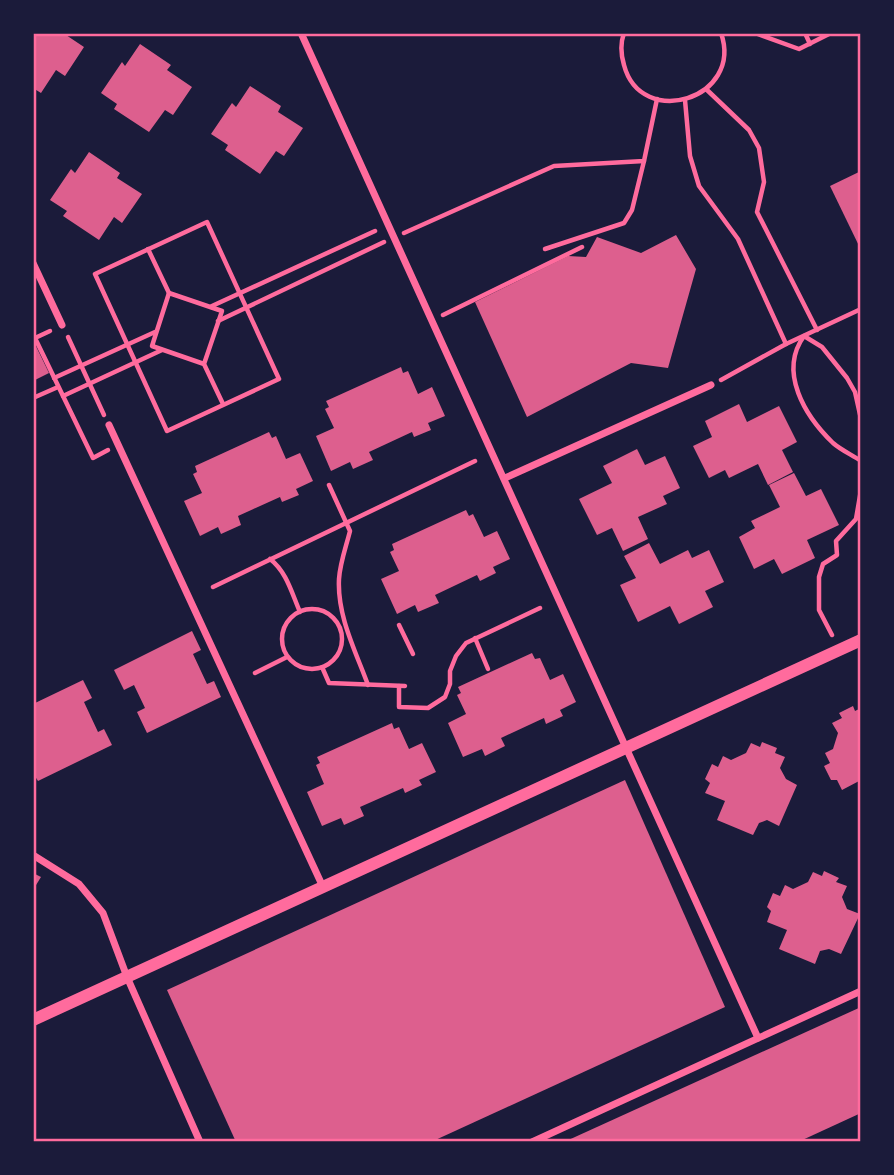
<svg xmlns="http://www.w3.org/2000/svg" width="894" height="1175" font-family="Merriweather,serif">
<rect width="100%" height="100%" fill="#1b1b3a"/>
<g fill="#dd5f8e">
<polygon points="33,33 63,33 84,47 65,76 56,70 41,93 33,88"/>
<polygon points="140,44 171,65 167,70 192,87 173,115 165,110 149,132 114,109 117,104 101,93 122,62 125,66"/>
<polygon points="250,86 281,106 278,112 303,128 284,156 276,151 260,174 225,150 228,145 211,134 232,103 236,107"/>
<polygon points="89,152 120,173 117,178 142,194 122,223 114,217 99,240 63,216 67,211 50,200 71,169 75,173"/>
<polygon points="861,171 861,250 830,186"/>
<polygon points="676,235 696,269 668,368 631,363 527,417 475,302 568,256 586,257 597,237 641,253"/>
<polygon points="33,340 49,373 33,381"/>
<polygon points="401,367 403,373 408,371 418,394 432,387 445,416 428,423 431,430 414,437 412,432 369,452 373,460 353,469 350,462 331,471 316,436 334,428 325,409 329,407 326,401"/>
<polygon points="739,404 747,422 779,406 797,442 782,450 793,472 768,485 758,464 729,478 725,470 709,478 693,446 712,437 705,421"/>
<polygon points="269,432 272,438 276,436 286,459 300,453 313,481 296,489 299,495 282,502 280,497 238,516 241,525 221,534 218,527 200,536 184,501 202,493 193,474 197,472 195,466"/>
<polygon points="637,449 645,465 665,456 680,488 663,496 667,504 638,517 648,539 623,551 612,528 597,535 579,499 612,483 603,466"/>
<polygon points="794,473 806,496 821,489 839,525 807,540 815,558 782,574 774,559 754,569 739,537 755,528 751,521 780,507 769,485"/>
<polygon points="466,510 469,516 473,514 484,537 497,531 510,559 493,567 496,573 480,581 477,575 435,595 439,603 418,612 415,605 397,614 381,579 399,571 390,552 394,550 392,544"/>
<polygon points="649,543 660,564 688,550 692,558 709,550 724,582 705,591 713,607 679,624 670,606 638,622 620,585 636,578 624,556"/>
<polygon points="192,631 201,650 193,654 207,684 214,681 221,697 147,733 137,712 145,708 134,685 124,690 114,670"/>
<polygon points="532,653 535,659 540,658 550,680 563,674 576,702 560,710 563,716 546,724 544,718 501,738 505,746 485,756 482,749 463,757 448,723 466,714 457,695 461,693 458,687"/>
<polygon points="83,680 92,698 84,702 98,732 104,729 112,745 38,781 33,773 33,758 36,757 33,751 33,704"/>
<polygon points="853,706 855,711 861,708 861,780 842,790 837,780 831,780 824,766 830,763 825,753 833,749 838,733 832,723 842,718 839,713"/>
<polygon points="392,723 394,729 399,727 409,749 422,743 436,772 419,780 422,785 405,793 403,788 360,807 364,816 344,825 341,818 322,826 307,792 324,784 316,765 320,763 317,757"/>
<polygon points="762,742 777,748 775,753 785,757 780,768 786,779 797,785 779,826 767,820 759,823 753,835 717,820 725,801 705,793 710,783 705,779 712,764 718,767 723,756 731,760 746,753 751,743 760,747"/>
<polygon points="625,780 725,1007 431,1142 236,1142 167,990"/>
<polygon points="824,871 839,878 836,882 847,886 842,897 847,909 860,914 841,954 829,949 820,951 815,964 779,949 787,930 767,922 771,911 767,907 773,893 780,896 785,885 793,889 808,882 813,872 822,876"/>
<polygon points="33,873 41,877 33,890"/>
<polygon points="861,1007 861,1113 798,1142 564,1142"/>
</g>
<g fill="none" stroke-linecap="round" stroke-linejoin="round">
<g stroke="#ff6b9d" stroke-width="4.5">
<path d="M624,33C620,44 621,55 624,65C641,130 744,99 721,33"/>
<polyline points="755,33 799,49 831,33"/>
<polyline points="805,33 810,44"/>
<polyline points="706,89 749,130 759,148 764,182 757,212 817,330"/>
<polyline points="685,100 690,156 699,186 738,239 786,344 721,380"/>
<polygon points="207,222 279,379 167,431 95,274"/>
<polyline points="404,233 554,166 644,161 657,99"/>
<polyline points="148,249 169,293"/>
<polyline points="545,249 624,223 632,210 644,161"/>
<polyline points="212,306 375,231"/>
<polyline points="443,315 582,247"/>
<polyline points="218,321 384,242"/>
<polyline points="50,331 35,338 93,458 108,450"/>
<polyline points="68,337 104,415"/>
<polyline points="786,344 861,309"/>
<polyline points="204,364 152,346 169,293 222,311 204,364 223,404"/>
<polyline points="54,378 155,332"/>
<polyline points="63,396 162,350"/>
<polyline points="33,398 58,387"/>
<path d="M861,419L855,392L847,378L822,347L804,336C778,372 805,416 833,443C841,450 852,455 861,461"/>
<path d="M329,485L350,531C346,547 340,563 339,579C337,616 356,652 368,685"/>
<path d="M270,559C287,572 292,594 300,612"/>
<polyline points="213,587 475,461"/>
<circle cx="312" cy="639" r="30"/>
<polyline points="399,625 413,654"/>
<polyline points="832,635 819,610 819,577 823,564 837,555 836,541 856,519 861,490"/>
<polyline points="475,638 488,669"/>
<polyline points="322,667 329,683 405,686"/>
<polyline points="255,673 287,657"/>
<polyline points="399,686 399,707 428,708 445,697 450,684 450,671 456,656 466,643 540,608"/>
</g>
<g stroke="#ff6b9d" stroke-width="7">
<polyline points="301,33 758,1038"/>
<polyline points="33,263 62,325"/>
<polyline points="109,425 323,887"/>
<polyline points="505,478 711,385"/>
<polyline points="33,855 79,884 103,913 127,977 200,1142"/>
<polyline points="532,1142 861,991"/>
</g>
<polyline stroke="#ff6b9d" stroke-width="12" points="33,1020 861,640"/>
</g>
<rect width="894" height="1175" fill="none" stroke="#1b1b3a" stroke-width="70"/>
<rect x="35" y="35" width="824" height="1105" fill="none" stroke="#ff6b9d" stroke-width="2.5"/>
</svg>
